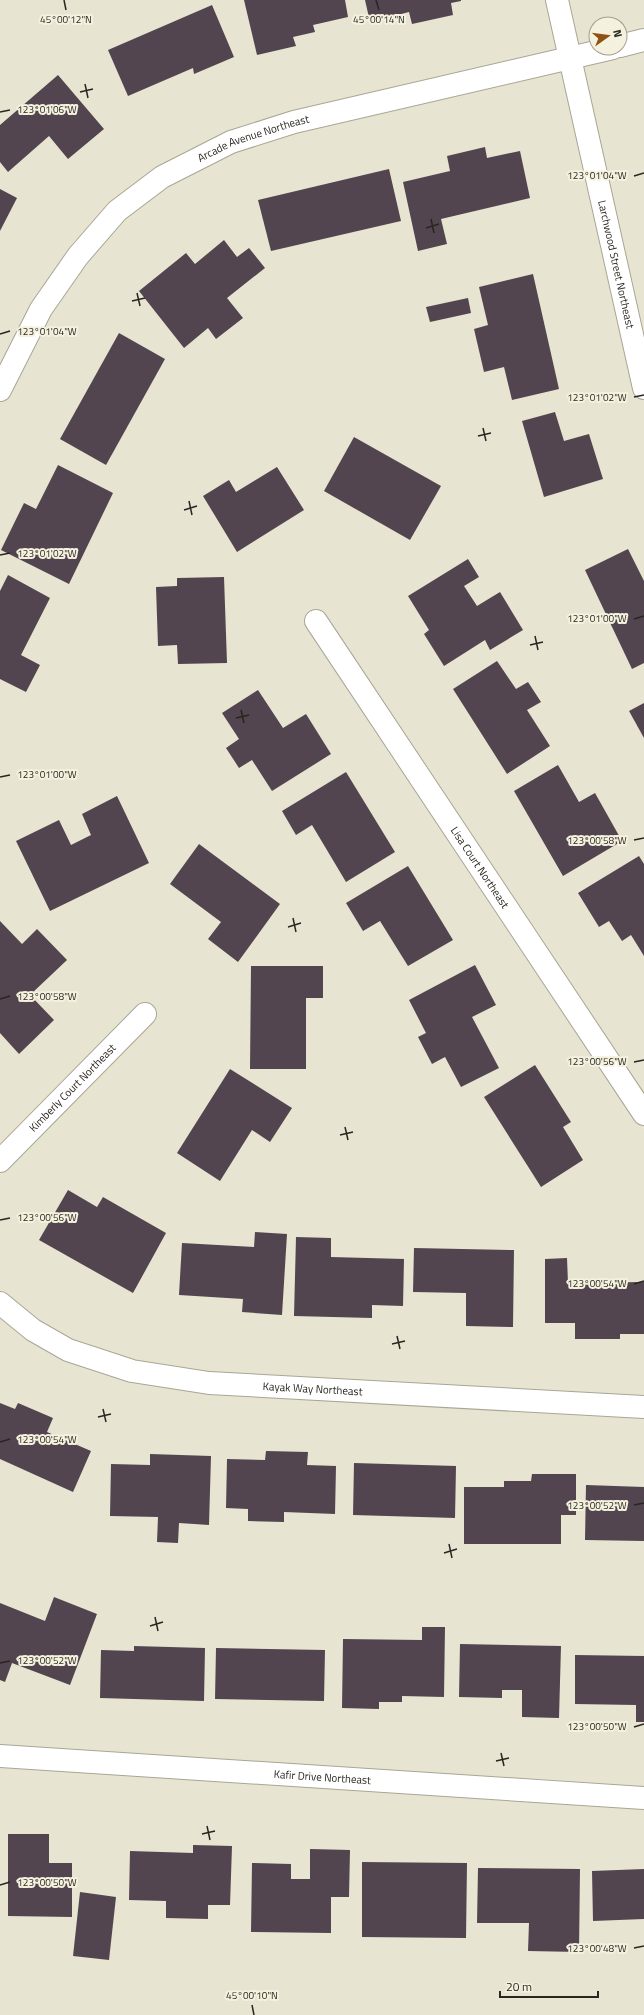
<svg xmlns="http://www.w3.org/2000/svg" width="644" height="2015" font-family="'Titillium Web',sans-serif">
<rect width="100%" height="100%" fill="#e7e4d2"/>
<g fill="#52454f">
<polygon points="244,0 345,0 348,17 313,25 315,32 293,37 296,46 257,55"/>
<polygon points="365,0 461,0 461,1 451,3 453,15 412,24 409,12 370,22"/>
<polygon points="212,5 234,57 194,74 193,68 128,96 108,50"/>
<polygon points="58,75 104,129 68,159 49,136 8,172 0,162 0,125"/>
<polygon points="485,147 487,158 520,151 530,198 441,219 447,244 418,251 403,182 450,171 447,156"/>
<polygon points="389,169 401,221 271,251 258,200"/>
<polygon points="0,189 17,198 0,231"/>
<polygon points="224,240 237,257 249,248 265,268 227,298 243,318 216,339 208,328 184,348 139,291 186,253 195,264"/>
<polygon points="533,274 559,389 512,400 504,367 484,372 474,329 488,325 479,287"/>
<polygon points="468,298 471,313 430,322 426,307"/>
<polygon points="119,333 165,359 106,465 60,439"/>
<polygon points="555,412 564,441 589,434 603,479 544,497 522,421"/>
<polygon points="354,437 441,486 410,540 324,491"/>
<polygon points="58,465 113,493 69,584 1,550 24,503 36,509"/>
<polygon points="277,467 304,510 237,552 203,496 229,480 236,492"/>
<polygon points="628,549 644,581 644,663 632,669 585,570"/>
<polygon points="468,559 479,577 464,586 477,606 500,592 523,630 490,650 485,640 444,666 424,634 429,630 408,596"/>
<polygon points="8,575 50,598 21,655 40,665 26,692 0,679 0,591"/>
<polygon points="224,577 227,663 178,664 177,645 158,646 156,587 177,586 177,578"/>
<polygon points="497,661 516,689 528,682 541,702 527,710 550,746 507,774 453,689"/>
<polygon points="258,690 283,728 306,714 331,754 272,791 252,760 239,768 226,748 239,739 222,713"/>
<polygon points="644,703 644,738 629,711"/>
<polygon points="558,765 579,802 595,793 622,841 563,876 514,791"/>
<polygon points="346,772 395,852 346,882 312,825 296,835 282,811"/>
<polygon points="117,796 149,863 50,911 16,841 59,820 71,845 91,835 82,814"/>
<polygon points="199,844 280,904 238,962 208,939 221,922 170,884"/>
<polygon points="639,856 644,864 644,956 631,935 622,941 609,921 599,927 578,893"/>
<polygon points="408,866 453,940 408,966 380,921 363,931 346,903"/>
<polygon points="0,921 22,944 37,929 67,960 30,995 54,1020 19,1054 0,1033"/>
<polygon points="475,965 496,1005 472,1017 499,1068 461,1087 445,1057 432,1064 418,1037 426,1033 409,1000"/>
<polygon points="251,966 323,966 323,998 306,998 306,1069 250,1069"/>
<polygon points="535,1065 571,1122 563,1127 583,1160 541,1187 484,1097"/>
<polygon points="230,1069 292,1108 270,1142 252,1130 220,1181 177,1153"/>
<polygon points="68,1190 97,1207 103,1197 166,1233 133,1293 39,1240"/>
<polygon points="255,1232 287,1234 282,1315 242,1312 243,1299 179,1295 182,1243 254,1247"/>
<polygon points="296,1237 331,1238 331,1257 404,1259 403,1306 372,1305 372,1318 294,1316"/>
<polygon points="414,1248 514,1250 513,1327 466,1326 466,1293 413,1292"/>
<polygon points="567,1258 568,1283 644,1282 644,1334 620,1334 620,1339 575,1339 575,1323 545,1323 545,1259"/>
<polygon points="0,1403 15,1409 18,1403 53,1418 47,1432 91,1451 73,1492 0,1459"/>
<polygon points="266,1451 308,1452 307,1465 336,1466 335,1514 284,1512 284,1522 248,1521 248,1509 226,1508 227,1459 265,1460"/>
<polygon points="150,1454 211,1456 209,1525 179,1523 178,1543 157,1542 158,1517 110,1516 111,1464 150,1465"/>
<polygon points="354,1463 456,1466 455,1518 353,1515"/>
<polygon points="532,1474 576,1474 576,1515 561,1515 561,1544 464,1544 464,1487 504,1487 504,1481 531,1481"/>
<polygon points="586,1485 644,1487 644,1541 585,1540"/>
<polygon points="54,1597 97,1614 70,1685 12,1663 5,1682 0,1680 0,1603 45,1621"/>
<polygon points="422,1627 445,1627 444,1697 402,1696 402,1702 379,1702 379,1709 342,1708 343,1639 422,1640"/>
<polygon points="460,1644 561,1646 559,1718 522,1717 522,1690 502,1690 502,1698 459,1697"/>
<polygon points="134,1646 205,1648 204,1701 100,1698 101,1650 134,1651"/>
<polygon points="216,1648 325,1650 324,1701 215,1699"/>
<polygon points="575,1655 644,1656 644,1722 636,1722 636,1705 575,1704"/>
<polygon points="8,1834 49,1834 49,1863 72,1863 72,1917 8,1916"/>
<polygon points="193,1845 232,1846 230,1905 208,1905 208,1919 166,1918 166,1901 129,1900 130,1851 193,1853"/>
<polygon points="310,1849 350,1850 349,1897 331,1897 331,1933 251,1932 252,1863 291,1864 291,1879 310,1879"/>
<polygon points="362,1862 467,1863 466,1938 362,1937"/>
<polygon points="478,1868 580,1869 579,1952 528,1951 529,1923 477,1923"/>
<polygon points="644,1869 644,1919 593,1921 592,1871"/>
<polygon points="80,1892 116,1897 109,1960 73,1956"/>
</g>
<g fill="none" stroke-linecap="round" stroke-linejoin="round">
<g stroke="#a9a695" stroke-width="24">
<g id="street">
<path id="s1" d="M557,0L644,388"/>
<polyline points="620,46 644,40"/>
<path id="s2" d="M0,390L41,309L78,256L117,211L162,177L231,142L294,122L613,48"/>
<path id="s3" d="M316,621L644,1114"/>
<path id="s4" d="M0,1161L145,1014"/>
<path id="s5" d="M0,1303L33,1330L68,1350L132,1371L209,1383L644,1407"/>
<path id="s6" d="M0,1756L644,1798"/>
</g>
</g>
<use href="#street" stroke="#fff" stroke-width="22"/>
</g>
<path fill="none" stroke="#282620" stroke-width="1.5" d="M64,0L66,10M376,0L379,10M85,84L88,98M80,92L93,89M0,112L10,110M634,176L644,173M431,219L434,233M426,228L439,224M137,293L140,306M132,301L145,298M0,334L10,331M634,397L644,395M483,428L486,441M478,436L491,433M189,501L192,515M184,510L197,506M0,555L10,553M634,619L644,616M535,636L538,650M530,645L543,642M241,710L244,723M236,718L249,715M0,777L10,775M634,840L644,838M293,918L296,932M288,927L301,923M0,999L10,996M634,1062L644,1060M345,1127L348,1140M340,1135L353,1132M0,1220L10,1218M634,1284L644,1281M397,1336L400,1349M392,1344L405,1341M103,1409L106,1422M98,1417L111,1414M0,1442L10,1439M634,1505L644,1503M449,1544L452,1558M444,1553L457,1549M155,1617L158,1631M150,1626L163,1622M0,1663L10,1661M634,1727L644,1724M501,1753L504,1766M496,1761L509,1758M207,1826L210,1840M202,1834L215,1831M0,1885L10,1882M634,1948L644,1946M252,2005L254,2015"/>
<g text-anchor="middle" stroke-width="4" stroke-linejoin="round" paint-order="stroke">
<g font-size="11" fill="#282620" stroke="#f5f1df">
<text dy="4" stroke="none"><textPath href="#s2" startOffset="371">Arcade Avenue Northeast</textPath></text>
<text dy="4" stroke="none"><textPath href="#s1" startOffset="271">Larchwood Street Northeast</textPath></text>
<text dy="4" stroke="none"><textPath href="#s3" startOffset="296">Lisa Court Northeast</textPath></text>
<text dy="4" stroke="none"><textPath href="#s4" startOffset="103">Kimberly Court Northeast</textPath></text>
<text dy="4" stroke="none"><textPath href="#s5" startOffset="332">Kayak Way Northeast</textPath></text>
<text dy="4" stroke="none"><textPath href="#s6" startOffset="323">Kafir Drive Northeast</textPath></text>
</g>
</g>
<g font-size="10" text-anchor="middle" fill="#282620" stroke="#f5f1df" stroke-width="4" stroke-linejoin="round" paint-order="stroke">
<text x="66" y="23">45°00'12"N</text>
<text x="379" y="23">45°00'14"N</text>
<text x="47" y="113">123°01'06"W</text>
<text x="597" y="179">123°01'04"W</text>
<text x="47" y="335">123°01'04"W</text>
<text x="597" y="401">123°01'02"W</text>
<text x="47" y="557">123°01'02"W</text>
<text x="597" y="622">123°01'00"W</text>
<text x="47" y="778">123°01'00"W</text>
<text x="597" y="844">123°00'58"W</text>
<text x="47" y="1000">123°00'58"W</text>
<text x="597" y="1065">123°00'56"W</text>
<text x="47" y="1221">123°00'56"W</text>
<text x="597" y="1287">123°00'54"W</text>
<text x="47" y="1443">123°00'54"W</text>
<text x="597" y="1509">123°00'52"W</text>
<text x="47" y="1664">123°00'52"W</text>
<text x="597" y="1730">123°00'50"W</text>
<text x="47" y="1886">123°00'50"W</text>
<text x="597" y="1952">123°00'48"W</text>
<text x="252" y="1999">45°00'10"N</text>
</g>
<g transform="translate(608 36) rotate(76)"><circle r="19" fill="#f5f1df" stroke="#a3a093"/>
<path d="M0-3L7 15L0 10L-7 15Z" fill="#8f5215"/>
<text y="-6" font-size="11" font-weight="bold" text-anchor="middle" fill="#282620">N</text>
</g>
<path d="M500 1991v6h98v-6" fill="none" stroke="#282620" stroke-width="2"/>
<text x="506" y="1991" font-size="12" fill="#282620" stroke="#f5f1df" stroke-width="3" paint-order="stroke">20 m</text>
</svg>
